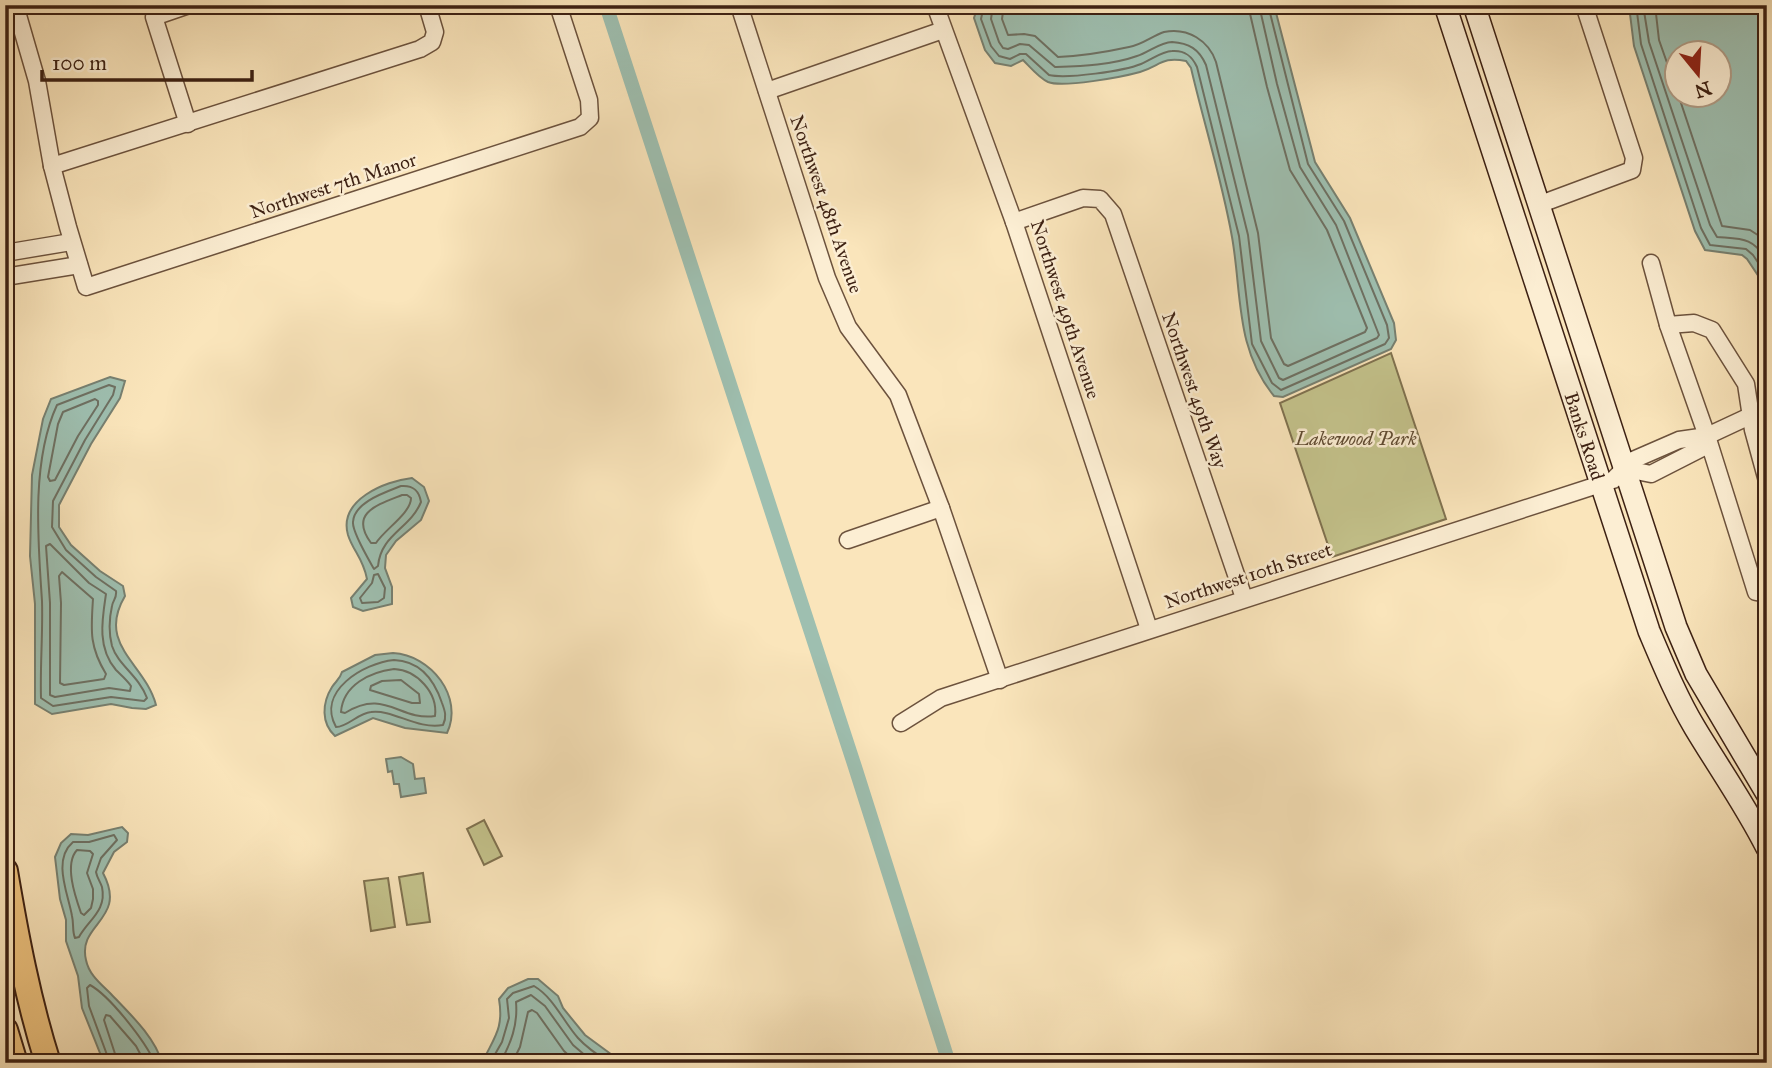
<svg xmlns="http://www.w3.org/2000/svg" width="1772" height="1068" font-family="'IM FELL Great Primer',serif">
<rect width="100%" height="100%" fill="#fae5bb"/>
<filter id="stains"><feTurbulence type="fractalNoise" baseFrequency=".00286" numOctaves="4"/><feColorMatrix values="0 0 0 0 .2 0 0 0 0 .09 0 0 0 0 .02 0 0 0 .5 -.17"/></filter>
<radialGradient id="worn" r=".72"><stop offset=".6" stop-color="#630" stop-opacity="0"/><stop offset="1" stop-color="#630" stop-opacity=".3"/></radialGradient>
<g fill="#c4c38c" stroke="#807250" stroke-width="2">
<polygon points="1391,353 1446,519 1332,557 1280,403"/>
<polygon points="484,820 502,856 484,865 467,829"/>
<polygon points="423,873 430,922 407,925 399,877"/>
<polygon points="388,878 395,927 371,931 364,881"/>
</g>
<g fill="#9ebfb0" stroke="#778071" stroke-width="2" fill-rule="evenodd">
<path d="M978,5H1274L1315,162L1350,218L1394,323L1396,340L1391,349L1283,397L1274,396C1235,349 1242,293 1232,237C1222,180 1204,124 1191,68L1186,61C1162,56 1160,66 1140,72C1122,77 1063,88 1048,82C1039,78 1030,67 1023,60L1011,66L995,63L985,50L974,18Z"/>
<path d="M1617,5H1767V289L1747,259L1742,255L1705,250L1695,231L1634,46L1630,14ZM1720,52V94H1678V52Z"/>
<path d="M110,377L125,381L120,398L91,444L59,505V527L71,545L100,571L123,586L125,596C96,645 145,663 156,705L146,709L132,708L111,704L52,714L35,704V604L30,556L32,475L43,419L51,399Z"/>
<path d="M412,478L424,487L429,501L421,520L396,541L386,555L385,568L392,587V604L363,611L353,607L351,598L367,579C363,558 353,551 348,535C338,500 385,481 412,478Z"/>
<path d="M393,653C431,655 464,697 447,733L405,728L373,718L335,736C321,723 322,703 332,687C336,681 340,679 342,672L375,655Z"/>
<polygon points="401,757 413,764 415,779 424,778 426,793 401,797 399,784 394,784 392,771 388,772 386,759"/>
<path d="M122,827L128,833L127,842L114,852L103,873C128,920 77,923 86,960C89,975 101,984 111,994C129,1013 155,1037 162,1063H104L82,1008L78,976L66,941V920L60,899L55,857L61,843L71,834L88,835Z"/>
<path d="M528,979H538L558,996L563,1008L585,1035L623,1063H482C494,1037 504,1029 499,999L508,988Z"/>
</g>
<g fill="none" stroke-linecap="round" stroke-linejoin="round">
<g stroke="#6e7062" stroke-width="2">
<path d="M984,5L981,19L991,46L999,56L1010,59L1020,54H1026L1049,75C1067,79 1124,71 1141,64C1151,60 1162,51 1172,51C1185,50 1192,56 1197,67L1239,236L1252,344L1272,383L1281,390L1385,344L1389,338L1387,325L1344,221L1308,164L1268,5"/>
<path d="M993,5L991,19L999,42L1003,48L1008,49L1020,44L1029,45L1055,67C1082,66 1112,65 1137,56C1148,53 1160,42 1172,42C1189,43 1199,49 1206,65L1248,235L1261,341L1279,378L1283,380L1377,338L1379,335L1336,225L1300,167L1277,84L1259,5"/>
<path d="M1004,5L1002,19L1008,35L1024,34L1035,36L1058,57C1082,56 1106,52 1129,47C1142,45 1152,36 1164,32C1188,27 1209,41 1216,62L1258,233L1271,338L1284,364L1288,366L1365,332L1367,328L1327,230L1290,170L1267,87L1248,5"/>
<polyline points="1630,5 1637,12 1641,44 1701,228 1710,245 1746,249 1753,255 1767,276"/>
<path d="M1643,5L1649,42L1710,225L1717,237C1743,239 1752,237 1767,260"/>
<polyline points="1655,5 1659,40 1678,94"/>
<polyline points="1678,94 1722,226 1750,230 1767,241"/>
<path d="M109,385L115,387L113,395L85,440L53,501L52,527L66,550L96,577L116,591C117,598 113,600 112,606C109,619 109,634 112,646C118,665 139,676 147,698L144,701L111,697L53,706L41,698C40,666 43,634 42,601C38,541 31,461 57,405Z"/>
<polygon points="95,399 98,401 98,405 78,436 55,480 50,481 48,477 58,424 63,412"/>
<path d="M401,486C413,485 419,490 421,502C410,529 381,534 378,566L374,569C369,560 352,532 353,522C354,502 386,492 401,486Z"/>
<path d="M402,495H407L411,498C411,513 385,529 376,543H371C349,513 377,505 402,495Z"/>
<path d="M50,544L89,583L106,594C102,620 97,648 116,670C121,675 127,680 131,686L130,691L109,688L55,697L50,695V603L46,546Z"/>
<path d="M62,572L93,599C91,630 89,646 106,674L104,679L64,685L60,683L61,603L59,576Z"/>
<polygon points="378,574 385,588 384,598 378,602 362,603 360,598 372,583 374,575"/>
<path d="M394,660C420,661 434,679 442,703C445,711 447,717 443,725C417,730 393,709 371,712C358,713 348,727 336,727C316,691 364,663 394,660Z"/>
<path d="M394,669C417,670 438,693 435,716C399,721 385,688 345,713L341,712C343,685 370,672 394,669Z"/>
<polygon points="401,680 419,694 420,703 412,703 370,690 371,686 382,681"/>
<path d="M114,835L117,840L101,858L96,872C97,878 100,881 102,887C107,911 88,920 79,937L75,938C72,931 74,924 72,916C68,893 52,860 73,842H89Z"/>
<path d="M77,850L90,851L93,854L87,873L93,889V899L91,908L84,915L81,913C75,896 64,864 77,850Z"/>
<path d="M110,1063L89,1006L87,988L90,985C110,996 145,1041 155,1063"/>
<polyline points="118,1063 104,1020 106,1015 110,1016 136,1046 145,1063"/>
<path d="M490,1063L502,1042L509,1018L507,999L513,993L534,986C554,998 563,1021 578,1038C587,1048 599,1056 610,1063"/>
<path d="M500,1063C511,1043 518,1025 516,1002L531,995L545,1006L573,1045L594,1063"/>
<polyline points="512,1063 520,1047 528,1012 532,1010 537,1013 564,1051 577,1063"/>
</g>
<polyline stroke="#9ebfb0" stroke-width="14" points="606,5 855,767 949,1063"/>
<g stroke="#6c523d" stroke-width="19">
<g id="street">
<polyline points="15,5 37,81 52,166 68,227 86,287 580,127 590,118 589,100 558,5"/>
<polyline points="739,5 827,278 848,327 898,395 941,508 1000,680"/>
<polyline points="935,5 1014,222 1149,629"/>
<polyline points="767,91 943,30"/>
<polyline points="188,124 154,17 189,5"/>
<polyline points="52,166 420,49 432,42 435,32 427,5"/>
<polyline points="1538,205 1632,170 1634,158 1584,5"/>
<polyline points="1014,222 1083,198 1100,199 1113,214 1244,598"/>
<polyline points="5,253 71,242"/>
<polyline points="1651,263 1668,325 1707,436 1756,592 1767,594"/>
<polyline points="5,277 79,265"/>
<polyline points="1668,325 1694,323 1712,330 1746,384 1753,430 1767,481"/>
<polyline points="1626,469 1651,474 1702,448 1707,436"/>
<polyline points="848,540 941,508"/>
<polyline points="901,723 941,698 1613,480 1633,460 1679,440 1707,436 1767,408"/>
</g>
</g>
<g stroke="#3d2113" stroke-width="24">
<g id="secondary">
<path d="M1445,5L1649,631C1663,664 1677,698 1695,728C1719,768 1746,806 1767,848"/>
<polyline points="1474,5 1676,627 1696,674 1767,794"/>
</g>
</g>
<g stroke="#3d2113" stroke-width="28">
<g id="primary">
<path d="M5,871C16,936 28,1000 48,1063"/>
<polyline points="5,1030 15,1063"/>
</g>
</g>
<use href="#street" stroke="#fceed3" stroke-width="16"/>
<use href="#secondary" stroke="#fceed3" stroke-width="21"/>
<use href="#primary" stroke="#edc27e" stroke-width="24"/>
</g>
<g text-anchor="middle" stroke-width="5" stroke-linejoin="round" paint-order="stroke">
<g font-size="19" fill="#3d2113" stroke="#fceed3">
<text transform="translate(333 185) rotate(-18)" y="7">Northwest 7th Manor</text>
<text transform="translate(827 204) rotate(71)" y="7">Northwest 48th Avenue</text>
<text transform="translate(1066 309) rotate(72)" y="7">Northwest 49th Avenue</text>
<text transform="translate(1195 390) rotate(71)" y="7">Northwest 49th Way</text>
<text transform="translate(1585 436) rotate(72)" y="7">Banks Road</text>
<text transform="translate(1248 575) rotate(-18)" y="7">Northwest 10th Street</text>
</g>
<g font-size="19" font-style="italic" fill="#5f4a31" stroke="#fceed3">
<text x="1356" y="445">Lakewood Park</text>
</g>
</g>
<rect width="1772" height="1068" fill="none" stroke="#fae5bb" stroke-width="28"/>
<rect x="7" y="7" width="1758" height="1054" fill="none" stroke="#3d2113" stroke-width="3.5"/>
<rect x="14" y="14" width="1744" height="1040" fill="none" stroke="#3d2113" stroke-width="2"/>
<g transform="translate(1698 74) rotate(162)"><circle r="33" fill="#fceed3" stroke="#b09c86" stroke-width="2"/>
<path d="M0-5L12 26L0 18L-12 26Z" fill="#8f2418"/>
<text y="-10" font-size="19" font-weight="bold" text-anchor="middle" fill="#3d2113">N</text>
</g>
<path d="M42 70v10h210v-10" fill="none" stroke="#3d2113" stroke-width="3.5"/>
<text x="52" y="70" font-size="21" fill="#3d2113" stroke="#fceed3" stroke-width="5" paint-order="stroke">100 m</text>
<rect width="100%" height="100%" filter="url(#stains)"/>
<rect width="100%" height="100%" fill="url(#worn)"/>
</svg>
